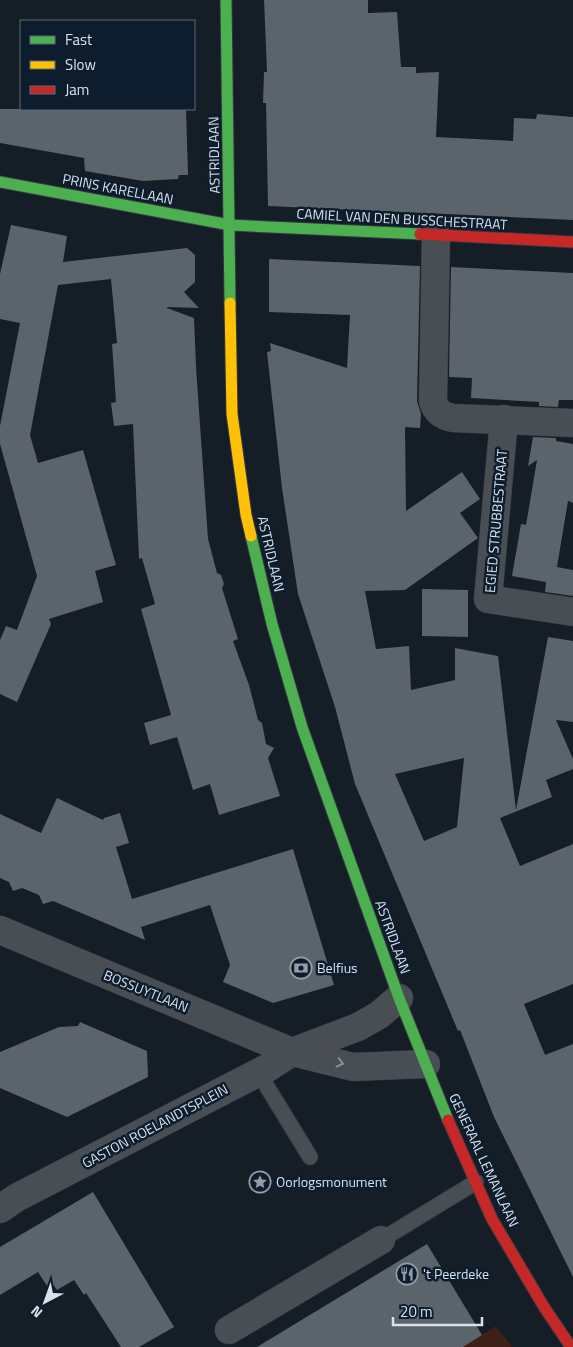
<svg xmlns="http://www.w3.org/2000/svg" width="573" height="1347" font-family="'Titillium Web',sans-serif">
<rect width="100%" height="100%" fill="#151d26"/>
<polygon fill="#3f2019" points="496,1326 512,1347 463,1347"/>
<g fill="#5b636b" fill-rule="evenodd">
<polygon points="264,0 368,0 368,13 397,12 401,67 416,67 416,73 439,72 436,137 513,141 514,118 536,119 537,114 573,117 573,220 268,206 266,103 263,103 264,72 267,72"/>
<polygon points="0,109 186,109 188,175 179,175 178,179 143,181 85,171 84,158 0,143"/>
<polygon points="11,225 67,236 63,262 187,248 195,255 195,282 184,292 199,308 167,307 167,308 194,318 196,367 208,539 217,573 221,575 224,584 222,588 238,639 233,641 249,685 258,720 262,723 266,744 274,748 268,758 280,796 219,815 210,784 193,790 177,737 150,745 144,723 171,715 141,609 155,604 142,558 139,559 133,424 114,426 111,403 116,402 112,344 117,343 111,279 58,285 30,435 38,463 83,450 116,565 95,571 103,602 49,619 51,624 17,702 0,694 0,640 6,626 17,630 37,576 0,444 0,426 20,323 0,319 0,274"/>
<path d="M269,259L420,266L417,401L421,414L420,428L405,427L406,511L462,472L480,499L460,513L478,538L405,590L365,591L376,649L409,646L411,690L455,680V648L498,656L516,810L548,637L573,641V722L556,720L573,759V769L546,780L552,797L500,818L520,866L573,844V984L524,1004L545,1055L573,1044V1277L494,1117L460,1030L458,1031L355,784L335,707L298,594L282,488L267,352L271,351L270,343L347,368L350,315L269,312ZM464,758L457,827L424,841L395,774Z"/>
<polygon points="451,267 573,273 573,400 559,400 558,407 539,406 539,402 471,398 472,378 449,377"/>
<polygon points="533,437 556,438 556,441 573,444 573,503 568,501 557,567 573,570 573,596 545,592 546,582 512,576 521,524 526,525 537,460 528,466"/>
<polygon points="422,589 468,590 468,637 422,636"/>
<polygon points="57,798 103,820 104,818 120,813 129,843 116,847 132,899 293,849 334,985 273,1003 223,982 230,965 210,905 141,927 145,940 53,901 43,904 39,895 22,888 13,891 9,882 0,878 0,814 41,833"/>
<polygon points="80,1022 147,1051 148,1077 67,1117 0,1088 0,1052 59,1027 78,1026"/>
<polygon points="93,1192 174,1327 139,1347 121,1347 86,1293 84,1295 74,1280 57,1290 52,1283 47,1286 38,1272 0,1295 0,1247"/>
<polygon points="427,1244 482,1335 463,1347 257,1347"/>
</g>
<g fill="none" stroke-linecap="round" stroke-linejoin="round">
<g stroke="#323840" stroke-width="17">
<g id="lane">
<polyline points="258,1072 310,1157"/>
<polyline points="381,1240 476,1182"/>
</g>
</g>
<g stroke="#323840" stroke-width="29">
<g id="street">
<path d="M436,235L433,401C436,412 442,416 453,418L573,423"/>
<polyline points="504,419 488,599 573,612"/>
<polyline points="0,930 292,1052 353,1067 426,1064"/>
<polyline points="0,1209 16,1198 269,1067 292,1052 358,1027 379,1015 399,998"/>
<polyline points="229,1330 381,1240"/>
</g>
</g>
<g stroke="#323840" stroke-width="13">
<g id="fast">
<polyline points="226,0 230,303"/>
<polyline points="0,182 230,225 420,234"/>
<polyline points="251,536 272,624 302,727 399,998 448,1120"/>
</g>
</g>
<g stroke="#323840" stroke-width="13">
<polyline id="slow" points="230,303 232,414 246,515 251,536"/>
</g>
<g stroke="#323840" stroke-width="13">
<g id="jam">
<polyline points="420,234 573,242"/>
<polyline points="448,1120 492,1219 544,1307 571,1347"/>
</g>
</g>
<use href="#lane" stroke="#494e54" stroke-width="15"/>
<use href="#street" stroke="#494e54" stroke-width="28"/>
<use href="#fast" stroke="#4caf50" stroke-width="11"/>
<use href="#slow" stroke="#ffc107" stroke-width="11"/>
<use href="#jam" stroke="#c62828" stroke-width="11"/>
</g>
<defs><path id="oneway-chevron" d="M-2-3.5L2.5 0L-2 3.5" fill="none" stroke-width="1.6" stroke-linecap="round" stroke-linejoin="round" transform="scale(1.25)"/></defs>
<use stroke="#899098" href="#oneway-chevron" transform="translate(340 1063) rotate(14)"/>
<defs>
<g id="bank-ring" transform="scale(1.125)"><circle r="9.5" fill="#0e1d2d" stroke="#939ca7" stroke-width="1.5"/><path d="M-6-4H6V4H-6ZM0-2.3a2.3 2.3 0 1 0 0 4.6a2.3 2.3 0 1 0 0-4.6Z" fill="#939ca7"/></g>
<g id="sight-ring" transform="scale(1.125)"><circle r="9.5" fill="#0e1d2d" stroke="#939ca7" stroke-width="1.5"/><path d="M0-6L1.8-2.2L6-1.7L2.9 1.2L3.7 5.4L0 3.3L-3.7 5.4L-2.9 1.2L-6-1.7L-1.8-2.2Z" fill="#939ca7"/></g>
<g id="restaurant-ring" transform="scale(1.125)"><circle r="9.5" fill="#0e1d2d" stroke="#939ca7" stroke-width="1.5"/><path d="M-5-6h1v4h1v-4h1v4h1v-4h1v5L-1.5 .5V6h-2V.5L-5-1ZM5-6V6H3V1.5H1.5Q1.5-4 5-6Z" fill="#939ca7"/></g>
</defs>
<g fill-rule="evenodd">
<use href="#bank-ring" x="301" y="968"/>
<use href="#sight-ring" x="260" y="1182"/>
<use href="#restaurant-ring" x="407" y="1274"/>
</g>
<g text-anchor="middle" stroke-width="5" stroke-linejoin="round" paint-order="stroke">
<g font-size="14" fill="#d7e1ec" stroke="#0e1d2d">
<text transform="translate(214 155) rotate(-91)" y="5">ASTRIDLAAN</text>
<text transform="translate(118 189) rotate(11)" y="5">PRINS KARELLAAN</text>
<text transform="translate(402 219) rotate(3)" y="5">CAMIEL VAN DEN BUSSCHESTRAAT</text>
<text transform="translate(496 521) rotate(-85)" y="5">EGIED STRUBBESTRAAT</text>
<text transform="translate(271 554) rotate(77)" y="5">ASTRIDLAAN</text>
<text transform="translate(393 937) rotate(70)" y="5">ASTRIDLAAN</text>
<text transform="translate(146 991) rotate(22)" y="5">BOSSUYTLAAN</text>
<text transform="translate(155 1126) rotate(-28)" y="5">GASTON ROELANDTSPLEIN</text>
<text transform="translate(484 1160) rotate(65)" y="5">GENERAAL LEMANLAAN</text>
</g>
<g font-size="14" fill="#d7e1ec" stroke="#0e1d2d" text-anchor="start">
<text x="317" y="973">Belfius</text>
<text x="276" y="1187">Oorlogsmonument</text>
<text x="423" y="1279">'t Peerdeke</text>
</g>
</g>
<rect x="20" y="20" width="175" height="90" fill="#0e1d2d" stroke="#5e6b79"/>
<rect x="30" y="36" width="25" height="8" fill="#4caf50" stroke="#5e6b79"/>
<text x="65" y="45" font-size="15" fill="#d7e1ec">Fast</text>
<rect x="30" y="61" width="25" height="8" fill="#ffc107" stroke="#5e6b79"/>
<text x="65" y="70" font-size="15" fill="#d7e1ec">Slow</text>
<rect x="30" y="86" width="25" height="8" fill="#c62828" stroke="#5e6b79"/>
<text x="65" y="95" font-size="15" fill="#d7e1ec">Jam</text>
<g transform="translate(45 1302) rotate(221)" stroke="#0e1d2d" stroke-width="4" paint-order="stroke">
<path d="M0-4L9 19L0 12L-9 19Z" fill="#d7e1ec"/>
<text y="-8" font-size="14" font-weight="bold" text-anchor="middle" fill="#d7e1ec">N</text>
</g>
<path d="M393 1317v8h89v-8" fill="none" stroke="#d7e1ec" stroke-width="2.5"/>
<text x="400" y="1317" font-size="15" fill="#d7e1ec" stroke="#0e1d2d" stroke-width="4" paint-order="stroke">20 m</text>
</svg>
